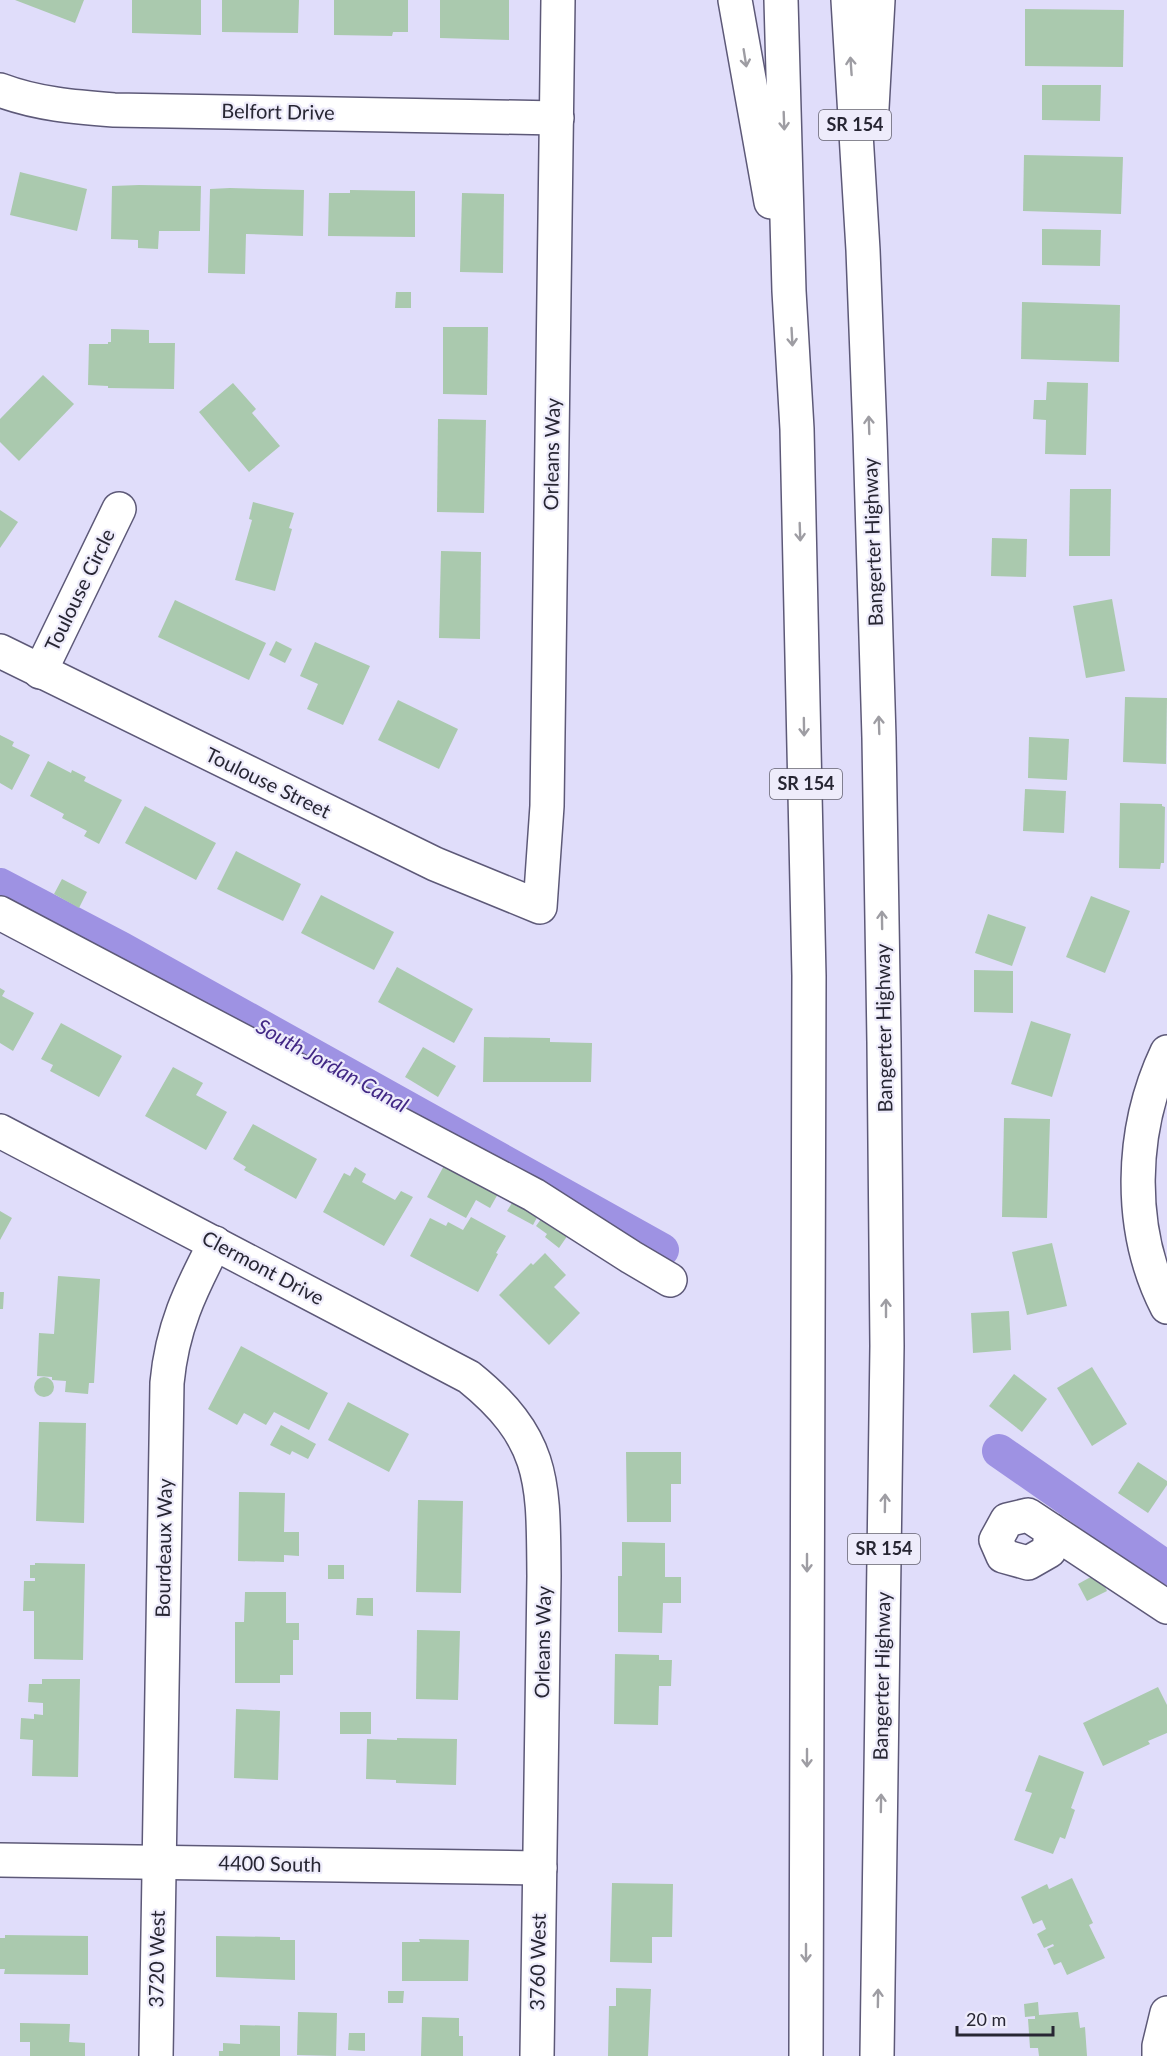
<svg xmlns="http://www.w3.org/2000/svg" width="1167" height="2056" font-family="Lato,sans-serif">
<rect width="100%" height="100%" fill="#e0ddfa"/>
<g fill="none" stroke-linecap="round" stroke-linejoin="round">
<g stroke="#9e92e3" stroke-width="34">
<polyline points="0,885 122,949 662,1250"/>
<polyline points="999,1451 1167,1568"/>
</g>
</g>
<g fill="#aac9ae">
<polygon points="15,0 84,0 75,23"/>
<polygon points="132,0 201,0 201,35 132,33"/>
<polygon points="222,0 299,0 298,33 222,32"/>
<polygon points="334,0 408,0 408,32 393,32 392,36 334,35"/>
<polygon points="440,0 509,0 509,40 440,38"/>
<polygon points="1025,9 1124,10 1123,67 1025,66"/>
<polygon points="1042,85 1101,85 1100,121 1042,120"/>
<polygon points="1024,155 1123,157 1121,214 1023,211"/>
<polygon points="20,172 87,189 77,231 10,215"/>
<polygon points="139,185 201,186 200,231 159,231 158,249 138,248 138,240 111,239 112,186"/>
<polygon points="230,188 304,190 303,236 246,234 245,274 208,273 210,189"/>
<polygon points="350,190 415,191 415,237 328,236 329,193 350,193"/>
<polygon points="462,193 504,194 503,273 460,272"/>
<polygon points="1042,229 1101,230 1100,266 1042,265"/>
<polygon points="396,292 411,292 411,308 395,308"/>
<polygon points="1022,302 1120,305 1119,362 1021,359"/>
<polygon points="443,327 488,327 487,395 443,394"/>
<polygon points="111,329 149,330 149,343 175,343 174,389 108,388 108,386 88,385 89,344 108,344 108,342 111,342"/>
<polygon points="43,375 74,404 19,461 0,442 0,419"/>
<polygon points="1047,382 1088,383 1086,455 1045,454 1046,420 1033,419 1034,400 1046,400"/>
<polygon points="233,383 256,409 252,413 280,446 249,472 199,412"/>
<polygon points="438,419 486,420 484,513 437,512"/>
<polygon points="1070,489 1111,489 1110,556 1069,556"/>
<polygon points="253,502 294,513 289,528 292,529 275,591 235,580 252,520 249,519"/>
<polygon points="0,510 18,522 0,548"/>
<polygon points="992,538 1027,539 1026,577 991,576"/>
<polygon points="441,551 481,552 480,639 439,638"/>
<polygon points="1112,599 1125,671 1086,678 1073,606"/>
<polygon points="175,600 266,643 249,680 158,637"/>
<polygon points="276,641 292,649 285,663 269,655"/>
<polygon points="315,642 370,666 343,725 307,709 318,684 300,676"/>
<polygon points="1125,697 1167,698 1166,764 1123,762"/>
<polygon points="398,700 458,729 439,769 378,740"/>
<polygon points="0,735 14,742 12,746 30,755 12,790 0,783"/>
<polygon points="1029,737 1069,739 1067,780 1028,778"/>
<polygon points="48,761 71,773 72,770 86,777 84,781 122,800 99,844 84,836 87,831 62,818 64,814 30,796"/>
<polygon points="1025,789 1066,791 1064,833 1023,831"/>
<polygon points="1120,803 1162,804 1162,806 1165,807 1164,863 1161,863 1160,869 1119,868"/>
<polygon points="145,806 216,843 196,880 125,843"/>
<polygon points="236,851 301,884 283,921 217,889"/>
<polygon points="62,879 87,892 79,908 54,894"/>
<polygon points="321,895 394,932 374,970 301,933"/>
<polygon points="1091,896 1130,911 1105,973 1066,957"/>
<polygon points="988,914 1026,927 1012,966 975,953"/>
<polygon points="397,967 473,1009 454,1043 378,1002"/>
<polygon points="974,970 1013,971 1013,1013 974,1012"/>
<polygon points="0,988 5,991 2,996 34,1013 13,1051 0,1043"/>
<polygon points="1031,1021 1071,1034 1052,1097 1011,1084"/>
<polygon points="61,1023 122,1056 99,1097 50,1071 53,1065 41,1059"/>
<polygon points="484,1037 550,1038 550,1042 592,1043 591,1082 483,1082"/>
<polygon points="423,1047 456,1066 438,1097 405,1077"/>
<polygon points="173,1067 203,1083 196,1095 227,1112 206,1150 145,1116"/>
<polygon points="1004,1118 1050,1119 1047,1218 1002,1217"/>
<polygon points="253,1124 317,1159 296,1199 244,1170 246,1167 233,1159"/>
<polygon points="446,1162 499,1192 490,1208 476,1200 466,1218 427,1197"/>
<polygon points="355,1167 366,1174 362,1182 395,1200 401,1191 413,1197 384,1246 323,1212 344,1173 350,1176"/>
<polygon points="515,1198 540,1212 533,1225 507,1211"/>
<polygon points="0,1211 12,1218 0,1240"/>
<polygon points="544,1215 570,1232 559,1248 545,1237 547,1234 536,1226"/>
<polygon points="471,1217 506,1236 496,1253 498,1254 478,1292 410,1256 430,1218 446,1226 448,1222 463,1230"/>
<polygon points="1052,1243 1067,1306 1027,1315 1012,1252"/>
<polygon points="545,1253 566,1275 554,1287 580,1313 549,1345 499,1295 531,1263 533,1265"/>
<polygon points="58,1276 100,1279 94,1383 89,1383 88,1394 65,1392 66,1381 52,1380 52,1377 37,1376 39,1333 54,1334"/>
<polygon points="0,1292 4,1292 3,1309 0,1309"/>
<polygon points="1009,1311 1011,1350 973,1353 971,1313"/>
<polygon points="241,1346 328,1393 309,1430 274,1412 266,1425 244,1413 237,1425 208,1409"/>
<polygon points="1092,1367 1127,1424 1092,1446 1057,1388"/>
<polygon points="1014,1374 1047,1399 1022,1432 989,1406"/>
<circle cx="44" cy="1387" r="10"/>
<polygon points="348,1402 409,1434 389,1472 328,1440"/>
<polygon points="39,1422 86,1423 84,1523 36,1521"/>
<polygon points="281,1425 316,1444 308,1459 292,1451 290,1455 270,1445"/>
<polygon points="626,1452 681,1452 681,1484 671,1484 671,1522 627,1522"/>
<polygon points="1138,1462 1167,1481 1167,1485 1148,1513 1118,1493"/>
<polygon points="239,1492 285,1493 284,1532 299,1532 299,1556 284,1555 284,1562 238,1561"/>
<polygon points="418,1500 463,1501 461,1593 416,1592"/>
<polygon points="622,1542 665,1543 665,1577 681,1577 681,1603 663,1603 662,1633 618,1632 618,1576 622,1576"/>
<polygon points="35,1563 85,1564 83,1660 34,1659 34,1611 23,1611 24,1581 35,1581 35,1578 30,1578 30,1565 35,1565"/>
<rect x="328" y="1565" width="16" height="14"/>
<polygon points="1098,1573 1107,1591 1087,1601 1078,1584"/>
<polygon points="245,1592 286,1592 286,1623 299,1623 299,1640 293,1640 293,1675 280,1675 280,1683 235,1683 235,1622 244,1622"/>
<polygon points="357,1598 373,1598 373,1616 356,1615"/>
<polygon points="417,1630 460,1631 458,1700 416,1699"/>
<polygon points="615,1654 659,1655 659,1660 672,1660 671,1686 659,1686 658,1725 614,1724"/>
<polygon points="42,1679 80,1679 78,1777 32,1776 33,1740 20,1739 21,1718 34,1719 34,1714 43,1715 43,1703 28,1702 29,1684 42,1684"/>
<polygon points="1158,1687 1167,1705 1167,1733 1148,1741 1150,1744 1103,1766 1083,1723"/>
<polygon points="236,1709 280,1711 278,1780 234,1778"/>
<rect x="340" y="1712" width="31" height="22"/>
<polygon points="397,1738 457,1739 456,1785 396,1783 396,1780 366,1779 367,1739 397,1740"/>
<polygon points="1039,1755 1084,1772 1071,1808 1075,1810 1065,1839 1060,1837 1053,1854 1014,1840 1032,1793 1025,1791"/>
<polygon points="1072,1878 1093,1923 1089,1925 1105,1958 1067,1975 1061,1962 1054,1965 1047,1949 1054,1946 1053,1944 1044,1948 1037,1934 1046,1929 1042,1920 1033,1924 1021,1897 1047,1884 1049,1889"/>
<polygon points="612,1883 673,1884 672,1937 652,1937 652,1963 610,1962"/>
<polygon points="5,1935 88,1936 88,1975 4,1974 5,1969 0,1969 0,1938 5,1938"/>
<polygon points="216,1936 280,1937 280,1940 295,1940 295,1980 216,1977"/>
<polygon points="419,1939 469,1940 468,1981 402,1981 402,1942 420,1942"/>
<polygon points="616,1988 651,1989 648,2056 608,2056 609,2006 616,2006"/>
<polygon points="388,1991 404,1991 403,2003 388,2003"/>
<polygon points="1038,2002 1039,2015 1078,2012 1080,2028 1085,2027 1087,2056 1039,2056 1038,2048 1030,2048 1028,2019 1035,2019 1035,2016 1025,2017 1024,2004"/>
<polygon points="298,2012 337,2013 336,2056 297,2055"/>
<polygon points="422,2017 459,2018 459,2036 463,2036 463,2056 421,2056"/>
<polygon points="20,2023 70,2024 69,2042 85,2043 85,2056 30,2056 30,2042 20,2042"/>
<polygon points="240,2025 280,2026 280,2056 219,2056 219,2051 223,2051 223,2043 240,2044"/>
<polygon points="349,2033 365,2033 365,2051 348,2050"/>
</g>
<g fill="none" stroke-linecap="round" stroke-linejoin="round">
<g stroke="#5d5978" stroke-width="36">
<g id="minor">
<path d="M0,90C37,104 75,107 114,110L557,118"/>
<polyline points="0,651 435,864 540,907 547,806 558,0"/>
<polyline points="40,672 119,509"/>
<polyline points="0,913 534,1195 631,1257 670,1280"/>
<path d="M1167,1052C1130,1130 1127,1229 1167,1307"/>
<path d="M0,1131L469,1377C547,1440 543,1484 544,1576L537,2056"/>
<polyline points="1051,1530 1049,1551 1028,1563 1003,1556 996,1540 1007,1520 1028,1515 1167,1607"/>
<polyline points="0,1860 540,1868"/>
<path d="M156,2056L167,1383C172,1328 190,1291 215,1243"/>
<polyline points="1159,2056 1159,2046 1167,2013"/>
</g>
</g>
<g stroke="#5d5978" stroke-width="36">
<g id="highway">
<polyline points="735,0 771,202"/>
<polyline points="781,0 789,291 797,429 809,976 806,2056"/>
<polyline points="848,0 863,250 870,434 879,738 884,1042 887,1346 877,2056"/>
<polyline points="872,108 878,0"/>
</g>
</g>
<use href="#minor" stroke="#fff" stroke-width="33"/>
<use href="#highway" stroke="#fff" stroke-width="33"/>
</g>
<defs><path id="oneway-shaft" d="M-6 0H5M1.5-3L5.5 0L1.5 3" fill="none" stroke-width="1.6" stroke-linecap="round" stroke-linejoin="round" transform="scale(1.5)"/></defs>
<g stroke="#9e9da3">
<use href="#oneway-shaft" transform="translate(745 58) rotate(81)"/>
<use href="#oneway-shaft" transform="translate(851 66) rotate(-94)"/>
<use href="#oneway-shaft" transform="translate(784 121) rotate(88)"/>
<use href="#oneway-shaft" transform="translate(792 337) rotate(87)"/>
<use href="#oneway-shaft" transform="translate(869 425) rotate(-92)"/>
<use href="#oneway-shaft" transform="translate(800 532) rotate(88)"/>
<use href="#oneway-shaft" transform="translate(879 725) rotate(-92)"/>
<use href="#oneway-shaft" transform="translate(804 727) rotate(89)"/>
<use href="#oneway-shaft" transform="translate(882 920) rotate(-91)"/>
<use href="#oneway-shaft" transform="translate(886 1308) rotate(-90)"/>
<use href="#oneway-shaft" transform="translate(885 1503) rotate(-89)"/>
<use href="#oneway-shaft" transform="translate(807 1563) rotate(90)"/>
<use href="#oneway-shaft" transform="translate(807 1758) rotate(90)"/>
<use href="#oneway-shaft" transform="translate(881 1803) rotate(-89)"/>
<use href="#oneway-shaft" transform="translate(806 1953) rotate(90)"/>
<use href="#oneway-shaft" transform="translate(878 1998) rotate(-89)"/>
</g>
<g text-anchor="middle" stroke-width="4.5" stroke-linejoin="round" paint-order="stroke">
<g fill="#eeecfb" stroke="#63616f" stroke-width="1.5">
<rect x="819" y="110" width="72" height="30" rx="4.5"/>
<rect x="770" y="769" width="72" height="30" rx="4.5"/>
<rect x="848" y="1534" width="72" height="30" rx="4.5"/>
</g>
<g font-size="18" font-weight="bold" fill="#272633">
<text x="855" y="131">SR 154</text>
<text x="806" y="790">SR 154</text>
<text x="884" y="1555">SR 154</text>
</g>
<g font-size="20" fill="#272633" stroke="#eeecfb">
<text transform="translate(278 112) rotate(1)" y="7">Belfort Drive</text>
<text transform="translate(552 454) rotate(-89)" y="7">Orleans Way</text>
<text transform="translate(873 542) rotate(-92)" y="7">Bangerter Highway</text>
<text transform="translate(80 590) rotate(-64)" y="7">Toulouse Circle</text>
<text transform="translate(268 783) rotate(26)" y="7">Toulouse Street</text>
<text transform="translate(884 1028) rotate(-91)" y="7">Bangerter Highway</text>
<text transform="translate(263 1268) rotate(28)" y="7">Clermont Drive</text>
<text transform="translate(164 1548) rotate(-89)" y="7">Bourdeaux Way</text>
<text transform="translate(543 1642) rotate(-89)" y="7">Orleans Way</text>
<text transform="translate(882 1676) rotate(-89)" y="7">Bangerter Highway</text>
<text transform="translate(270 1864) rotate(1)" y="7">4400 South</text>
<text transform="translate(157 1959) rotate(-89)" y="7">3720 West</text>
<text transform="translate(538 1962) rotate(-89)" y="7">3760 West</text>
</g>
<g font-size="21" font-style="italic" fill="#422885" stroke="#eeecfb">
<text transform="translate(332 1066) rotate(29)" y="7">South Jordan Canal</text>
</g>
</g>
<path d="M957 2026v9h96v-9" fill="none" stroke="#272633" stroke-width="3"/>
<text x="966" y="2026" font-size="18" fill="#272633" stroke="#eeecfb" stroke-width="4.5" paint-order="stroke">20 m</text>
</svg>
